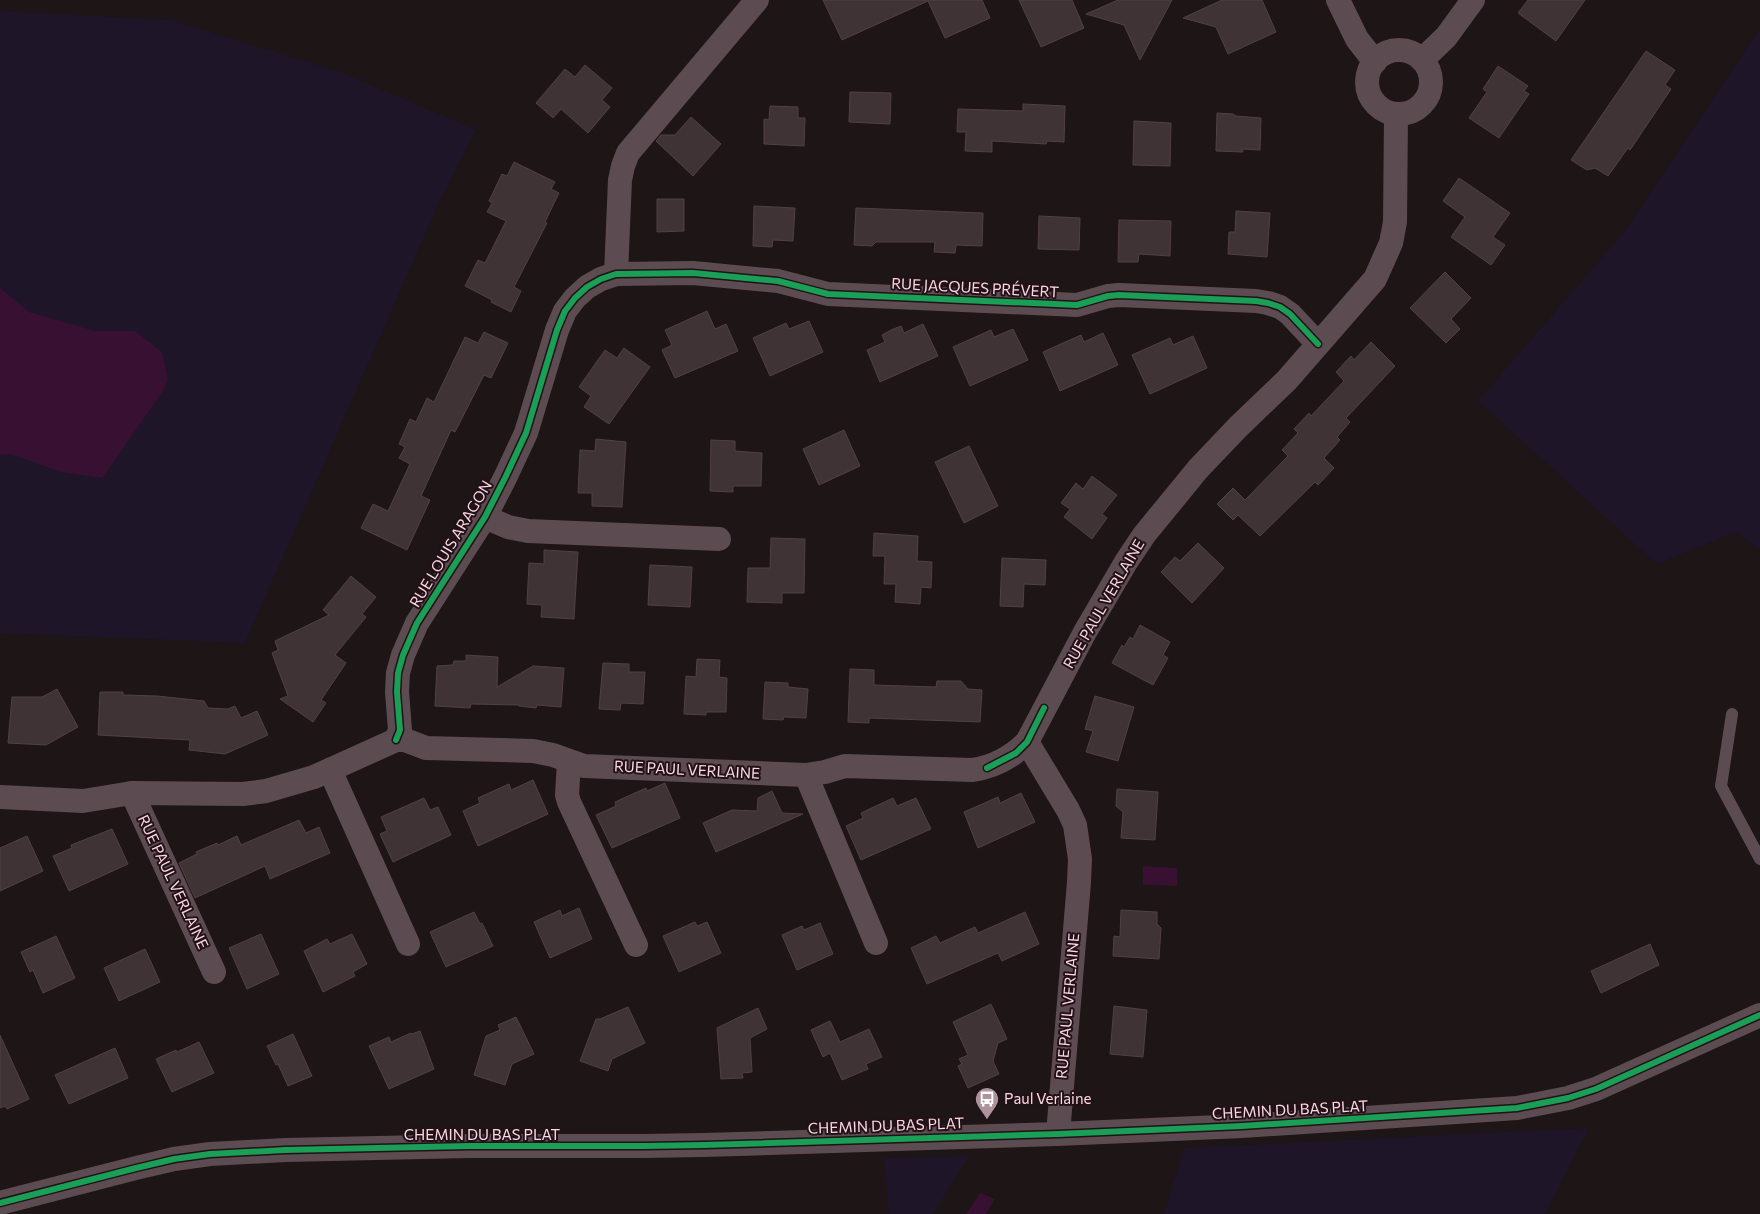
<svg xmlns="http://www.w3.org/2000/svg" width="1760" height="1214" font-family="Commissioner,sans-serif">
<rect width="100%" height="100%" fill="#1e1517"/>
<g fill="#1f1528">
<polygon points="0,11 171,20 343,73 476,130 441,198 245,643 0,633"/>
<polygon points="1760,29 1760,549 1735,532 1657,564 1478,401 1626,230"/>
<polygon points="1589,1128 1545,1214 1164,1214 1184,1148"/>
<polygon points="969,1156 933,1214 889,1214 884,1158"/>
</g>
<g fill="#381032">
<polygon points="0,288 29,312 95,331 135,331 162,352 168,380 163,391 102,478 61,472 11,454 0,455"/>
<polygon points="1143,866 1177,868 1177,886 1143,885"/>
<polygon points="980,1193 995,1199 986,1214 966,1214"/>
</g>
<g fill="#403336" stroke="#514046">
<polygon points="823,0 982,0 990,18 945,38 928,1 842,40"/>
<polygon points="1019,0 1072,0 1084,28 1041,47"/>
<polygon points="1118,0 1172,0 1140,60 1124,25 1086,14"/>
<polygon points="1222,0 1262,0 1276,32 1228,54 1216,27 1183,18"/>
<polygon points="1528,0 1585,0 1556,41 1518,13"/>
<polygon points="1646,51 1675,70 1665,85 1671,89 1630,150 1628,148 1608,176 1595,168 1587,170 1571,160"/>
<polygon points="585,65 612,88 602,100 610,107 588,133 561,109 553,118 536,103 565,69 575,77"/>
<polygon points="1498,66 1528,86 1524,91 1529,94 1499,138 1469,118 1487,92 1483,89"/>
<polygon points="850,92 891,93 890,124 849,122"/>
<polygon points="1023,104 1065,106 1064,142 1047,141 1046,144 992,141 992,152 965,151 966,132 957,132 958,109 1023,111"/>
<polygon points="770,106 798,107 798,118 805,118 804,146 764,144 764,119 769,120"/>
<polygon points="1217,113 1233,114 1236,116 1261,118 1260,150 1242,149 1243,152 1216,151"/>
<polygon points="691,117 721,144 693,176 656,141 661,135 675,135"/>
<polygon points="1134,121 1171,123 1170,166 1133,165"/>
<polygon points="514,162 555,182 551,189 559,193 545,222 547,223 514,287 521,291 511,312 491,302 492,300 465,286 478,260 485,263 506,221 487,212 492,203 489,201 502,174 507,176"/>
<polygon points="1459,178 1510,213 1493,237 1505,245 1491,265 1451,237 1465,217 1443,201"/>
<polygon points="657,199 684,199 684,231 657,232"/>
<polygon points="754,206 795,208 793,241 773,240 772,247 753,246"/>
<polygon points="856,208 983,213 982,246 956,245 955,253 934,252 935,242 876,242 872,246 854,245"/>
<polygon points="1236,211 1270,213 1267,257 1228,254 1229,232 1235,232"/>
<polygon points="1039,216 1080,218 1079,250 1038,249"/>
<polygon points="1119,220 1171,221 1170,256 1139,254 1138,262 1118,262"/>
<polygon points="1445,272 1471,298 1451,319 1460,329 1446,343 1410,308"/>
<polygon points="707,311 715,329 726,324 738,351 675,378 662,350 672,345 665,330"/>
<polygon points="809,321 823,352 770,376 753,338 786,323 789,329"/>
<polygon points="923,324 938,356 880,382 867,350 885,342 882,335 891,330 901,326 904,333"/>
<polygon points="1013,329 1028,360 970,386 953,347 991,330 994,337"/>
<polygon points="484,332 508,343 491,378 484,375 455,432 451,430 421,496 430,500 407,550 361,528 373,504 388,511 410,464 399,458 405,447 399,444 410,419 416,422 427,398 434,402 465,337 478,343"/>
<polygon points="1103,333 1118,365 1060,391 1043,352 1081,335 1084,342"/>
<polygon points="1193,336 1207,368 1150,394 1132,355 1170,338 1173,345"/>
<polygon points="1371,342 1395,366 1346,418 1350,422 1337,437 1340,440 1324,458 1334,468 1318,485 1315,482 1260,536 1238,515 1233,520 1217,504 1233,488 1245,500 1288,456 1282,450 1298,433 1294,429 1309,413 1311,416 1344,381 1336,372 1351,356 1354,360"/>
<polygon points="624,348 650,367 609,424 584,407 591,396 579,387 605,350 617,358"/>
<polygon points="844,430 860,466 819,485 803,449"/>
<polygon points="596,439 626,442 622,507 592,506 592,493 578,493 580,450 595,451"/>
<polygon points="711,440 735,441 735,451 762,453 761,486 733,486 733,492 710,491"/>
<polygon points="969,446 998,506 964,523 935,462"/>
<polygon points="1092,476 1117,495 1102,514 1107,518 1092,539 1064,517 1070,509 1061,503 1076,483 1083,489"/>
<polygon points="874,533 918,536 917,561 932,562 931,588 921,587 920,604 895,602 896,584 884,584 885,556 873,556"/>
<polygon points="771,538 805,539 804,593 782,593 782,603 747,602 748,568 770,568"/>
<polygon points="1198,543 1224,568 1192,603 1161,572 1175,557 1180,561"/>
<polygon points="544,550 578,552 574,619 541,617 542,605 527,604 529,563 544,564"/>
<polygon points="1002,558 1046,560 1045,585 1024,584 1023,607 1000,606"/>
<polygon points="650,565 692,567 690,607 648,605"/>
<polygon points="351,576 376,597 362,614 366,617 335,655 346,663 321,700 326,703 313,722 280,699 288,696 272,653 278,650 275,641 329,615 323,610"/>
<polygon points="1140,625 1170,642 1163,655 1168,658 1153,685 1112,663 1122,645 1124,647 1130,637 1133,639"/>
<polygon points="466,655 498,657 497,687 533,666 564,668 561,707 537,705 536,708 519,706 519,705 471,704 470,708 435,706 437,666 453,665 454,661 466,661"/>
<polygon points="697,659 720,660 719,677 727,678 726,712 706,712 706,715 684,714 686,676 696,677"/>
<polygon points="603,663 629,664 629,672 645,672 643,704 621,703 620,710 599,709"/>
<polygon points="850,669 874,670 874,685 936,687 937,681 961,681 968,689 982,690 980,722 869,718 869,723 848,722"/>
<polygon points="765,682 788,683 788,687 808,689 806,718 784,717 783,720 763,719"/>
<polygon points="57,689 78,727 46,745 8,743 12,697 42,697"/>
<polygon points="100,692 123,692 123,695 157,696 204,701 208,708 228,709 235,706 241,718 257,711 268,735 225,754 189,750 190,740 98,735"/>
<polygon points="1095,696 1134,707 1118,761 1086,752 1093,731 1085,729"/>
<polygon points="533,780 548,814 478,846 463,811 480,803 478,798 509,784 511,790"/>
<polygon points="665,783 680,818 612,848 596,815 616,806 615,802 646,788 647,791"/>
<polygon points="1117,789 1158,792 1155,840 1121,838 1123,812 1116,806"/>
<polygon points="772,791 782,813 803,814 716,852 703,823 732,810 757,811 758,798"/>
<polygon points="1021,793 1035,822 978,848 964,812 998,797 1000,803"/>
<polygon points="424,798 430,810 438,807 451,835 393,862 380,834 387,831 381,817"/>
<polygon points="893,798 897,806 916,798 931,829 861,860 846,826 863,818 861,813"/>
<polygon points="299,820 306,833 319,827 330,853 270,879 265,866 195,898 179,863 197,854 196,852 217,843 218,845 237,836 241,845"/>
<polygon points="112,829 128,864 69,891 53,856 72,848 71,845"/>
<polygon points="27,836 43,871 0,891 0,848"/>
<polygon points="579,908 592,939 550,958 534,922 560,910 562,916"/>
<polygon points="1121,910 1157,912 1157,924 1161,928 1159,959 1113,956 1114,936 1120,937"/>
<polygon points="474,912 480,924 482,923 493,946 446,967 430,932"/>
<polygon points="1025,912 1039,944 1002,961 998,953 927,984 911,948 936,936 940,943 975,927 978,933"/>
<polygon points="695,922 697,926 707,922 721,953 679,972 663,936"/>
<polygon points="820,923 833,954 797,970 782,935 802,926 804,930"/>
<polygon points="261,934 279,974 247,989 229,948"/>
<polygon points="352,934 367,964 353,972 355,976 323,992 304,951 327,939 330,944"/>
<polygon points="56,936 75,978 43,993 33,970 30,972 21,952"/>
<polygon points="1650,944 1659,965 1601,993 1591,971"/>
<polygon points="145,949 160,982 119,1001 104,968"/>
<polygon points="991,1004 1007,1039 998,1043 993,1061 999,1074 968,1088 958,1066 962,1064 959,1059 968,1055 953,1022"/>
<polygon points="1114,1006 1147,1010 1143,1057 1110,1054"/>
<polygon points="628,1007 645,1043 612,1059 608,1071 580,1061 596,1019 600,1019"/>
<polygon points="758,1008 767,1029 750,1038 752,1072 742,1073 743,1078 721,1079 717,1028"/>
<polygon points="516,1017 534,1054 512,1064 505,1085 474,1075 486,1036 500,1030 498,1025"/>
<polygon points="830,1021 840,1042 869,1029 882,1057 866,1064 868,1069 842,1080 830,1053 823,1057 811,1030"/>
<polygon points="420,1031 434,1069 389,1089 369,1046 389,1037 391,1042 411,1033 412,1034"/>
<polygon points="293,1034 312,1076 288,1086 278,1064 276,1065 267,1046"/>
<polygon points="0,1035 29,1099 7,1109 5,1106 0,1108"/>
<polygon points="199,1042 214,1073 172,1092 156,1059 176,1050 177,1052"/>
<polygon points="115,1048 128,1078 69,1104 55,1075"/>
</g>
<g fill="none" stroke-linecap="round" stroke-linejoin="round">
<polyline stroke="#5d4b52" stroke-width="12" points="1732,714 1721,786 1760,859"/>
<g stroke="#5d4b52" stroke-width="24">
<polyline points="1338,0 1357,39 1375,62"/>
<circle cx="1399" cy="82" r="32"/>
<polyline points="1422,60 1446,37 1473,0"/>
<polyline points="616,274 620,180 623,166 628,153 757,0"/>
<polyline points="485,517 508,527 528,531 719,539"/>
<polyline points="396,740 400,730 397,692 398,673 403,655 417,623 485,517 505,478 526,433 557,330 565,311 575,298 587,287 601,279 616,274 693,273 778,281 828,294 1077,305 1108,296 1119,295 1256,301 1268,303 1280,307 1290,314 1318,344"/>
<polyline points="1027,742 1068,810 1075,825 1080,859 1079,882 1058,1134"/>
<polyline points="569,762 567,795 569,802 636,945"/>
<polyline points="330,770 408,944"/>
<polyline points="806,775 876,943"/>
<polyline points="132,793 214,972"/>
<path d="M0,797L83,801L132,793L243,794L266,791L314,777L396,740H405L426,748L533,751L553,755L584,766L806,775L825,772L845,766L972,770C994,767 1011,758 1027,742L1085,632L1126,562L1144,535L1198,469L1238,427L1287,380L1375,279L1391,243L1395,222L1396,114"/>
<polyline points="0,1203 136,1168 174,1159 210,1154 285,1150 469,1146 643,1146 704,1145 1058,1134 1242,1126 1517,1108 1568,1098 1596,1089 1760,1015"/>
</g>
<g stroke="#221116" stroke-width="9">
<g id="cycleway">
<polyline points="396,740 400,730 397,692 398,673 403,655 417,623 485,517 505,478 526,433 557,330 565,311 575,298 587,287 601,279 616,274 693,273 778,281 828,294 1077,305 1108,296 1119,295 1256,301 1268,303 1280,307 1290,314 1318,344"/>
<polyline points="987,768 1016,753 1027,742 1044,708"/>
<polyline points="0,1203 136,1168 174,1159 210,1154 285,1150 469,1146 643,1146 704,1145 1058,1134 1242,1126 1517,1108 1568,1098 1596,1089 1760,1015"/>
</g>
</g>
<use href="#cycleway" stroke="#1a9f57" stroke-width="6"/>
</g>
<defs>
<g id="bus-pin" transform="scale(1.25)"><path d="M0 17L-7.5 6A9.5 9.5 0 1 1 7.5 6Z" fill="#ad939c" stroke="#221116"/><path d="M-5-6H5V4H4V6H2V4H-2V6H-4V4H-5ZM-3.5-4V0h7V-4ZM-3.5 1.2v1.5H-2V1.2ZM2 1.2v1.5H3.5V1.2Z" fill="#fff"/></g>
</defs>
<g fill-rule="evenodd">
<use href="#bus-pin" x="987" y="1099"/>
</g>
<g text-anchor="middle" stroke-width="4" stroke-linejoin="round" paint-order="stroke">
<g font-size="15" fill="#fad7e4" stroke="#221116">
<text transform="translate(975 288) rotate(3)" y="5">RUE JACQUES PRÉVERT</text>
<text transform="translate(451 544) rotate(-59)" y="5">RUE LOUIS ARAGON</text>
<text transform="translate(1104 604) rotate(-60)" y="5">RUE PAUL VERLAINE</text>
<text transform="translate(687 770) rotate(3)" y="5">RUE PAUL VERLAINE</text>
<text transform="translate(173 882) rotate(65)" y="5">RUE PAUL VERLAINE</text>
<text transform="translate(1068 1006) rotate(-85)" y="5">RUE PAUL VERLAINE</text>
<text transform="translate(1290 1110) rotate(-3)" y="5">CHEMIN DU BAS PLAT</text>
<text transform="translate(886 1126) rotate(-2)" y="5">CHEMIN DU BAS PLAT</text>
<text x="482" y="1140">CHEMIN DU BAS PLAT</text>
</g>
<g font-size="15" fill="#fad7e4" stroke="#221116" text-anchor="start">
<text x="1004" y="1104">Paul Verlaine</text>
</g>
</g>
</svg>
